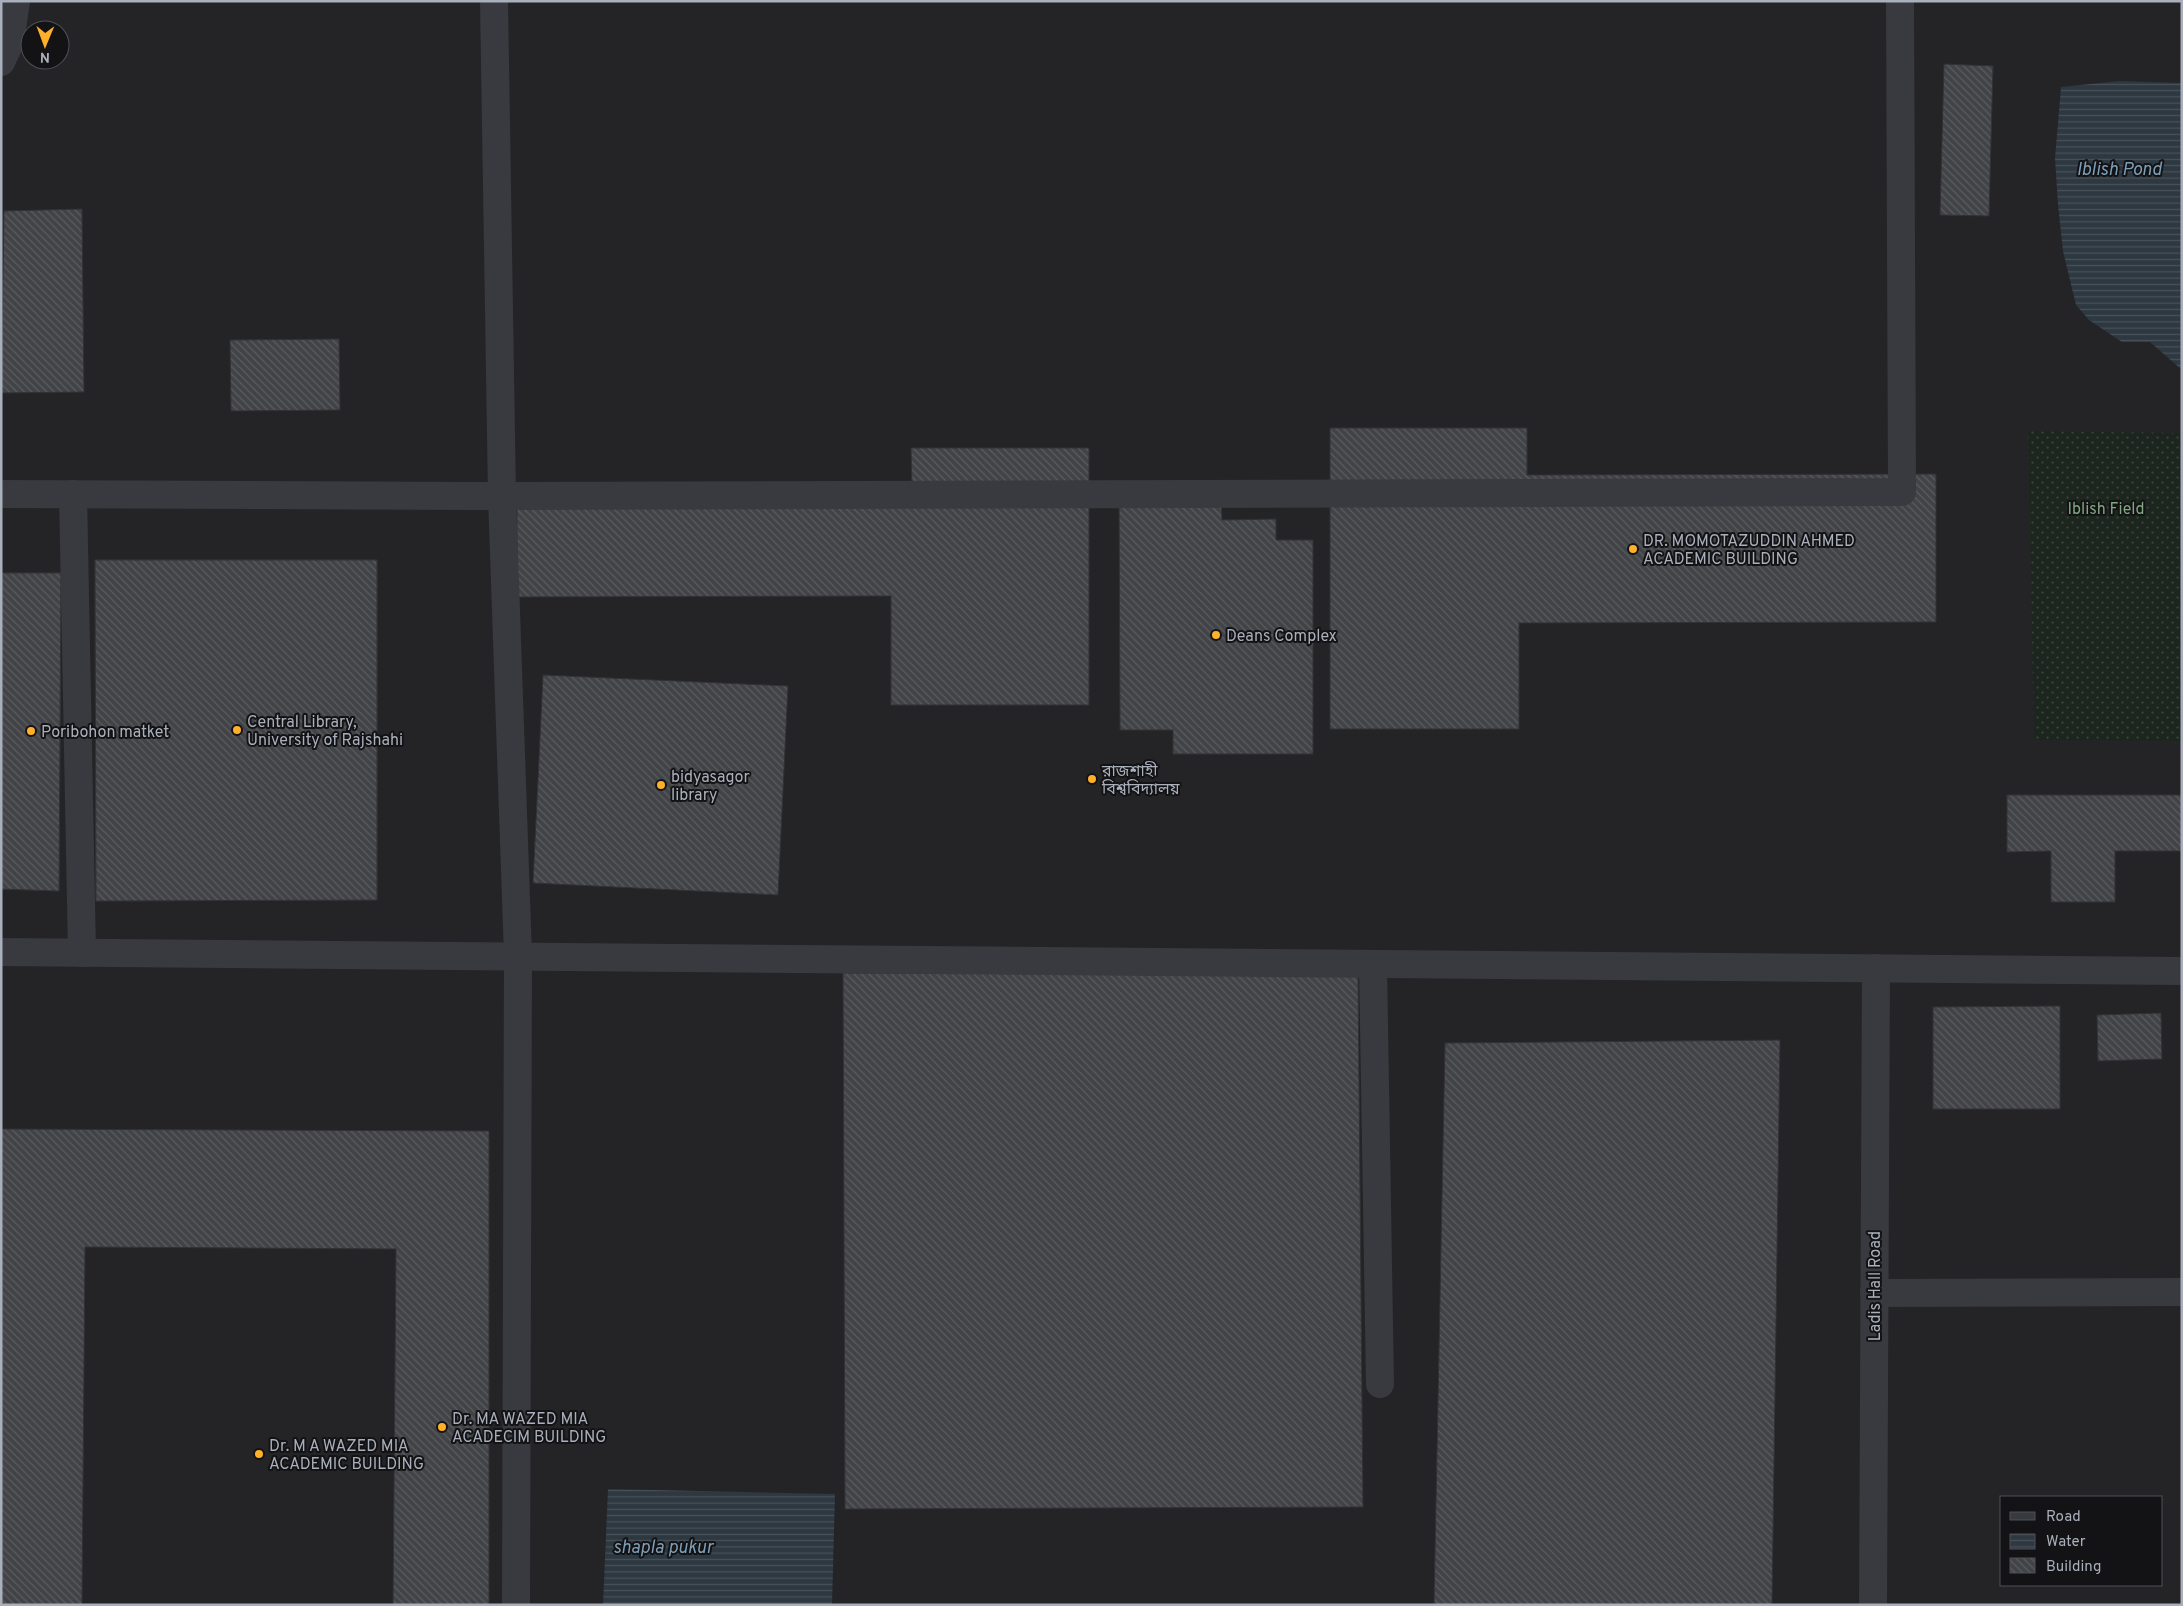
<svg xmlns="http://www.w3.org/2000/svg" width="2183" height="1606" font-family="Overpass,'Noto Sans Bengali',sans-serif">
<defs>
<pattern id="grass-dots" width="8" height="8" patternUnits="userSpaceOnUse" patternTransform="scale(1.25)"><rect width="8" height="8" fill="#1d261e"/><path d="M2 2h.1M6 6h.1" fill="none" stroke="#3b433d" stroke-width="1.8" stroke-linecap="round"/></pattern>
<pattern id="water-rules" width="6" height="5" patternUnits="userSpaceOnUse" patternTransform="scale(1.25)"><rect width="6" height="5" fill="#2d3840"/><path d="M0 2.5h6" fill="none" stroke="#49525a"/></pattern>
<pattern id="building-back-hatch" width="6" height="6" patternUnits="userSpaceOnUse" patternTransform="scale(1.25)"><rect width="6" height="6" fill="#424347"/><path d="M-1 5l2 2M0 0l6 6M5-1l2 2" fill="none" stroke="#5a5c60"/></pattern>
</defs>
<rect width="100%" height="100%" fill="#18181a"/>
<path fill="#242427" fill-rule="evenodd" d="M1,1H2182V1605H1ZM30,30H60V60H30ZM2002,1497H2162V1585H2002Z"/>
<polygon fill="url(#grass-dots)" points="2028,431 2182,433 2182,741 2034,740"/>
<g fill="url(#water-rules)">
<polygon points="2120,81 2182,83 2182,370 2150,342 2122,342 2089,320 2076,305 2063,251 2058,205 2055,158 2061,87"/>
<polygon points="608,1489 835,1494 832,1605 603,1605"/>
</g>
<g fill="url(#building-back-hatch)" stroke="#323236">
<polygon points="1944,64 1993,66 1989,216 1940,215"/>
<polygon points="82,209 84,392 1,393 4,211"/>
<polygon points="339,339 340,410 231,411 230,340"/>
<polygon points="1330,428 1527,428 1527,475 1936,474 1936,622 1519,623 1519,729 1330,729"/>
<polygon points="911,448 1089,448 1089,705 891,705 891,596 517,597 517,489 912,488"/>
<polygon points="1119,492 1221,492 1222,520 1276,519 1276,540 1313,540 1313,754 1173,754 1173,730 1120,730"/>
<polygon points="95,560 377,560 377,900 96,901"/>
<polygon points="95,560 377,560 377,900 96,901"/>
<polygon points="1,573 61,573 59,891 1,889"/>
<polygon points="1,573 61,573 59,891 1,889"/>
<polygon points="543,675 788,686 778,895 533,883"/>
<polygon points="2007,795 2182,795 2182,851 2115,851 2115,902 2051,902 2051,851 2007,852"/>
<polygon points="843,973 1358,974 1363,1507 845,1509"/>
<polygon points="2060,1006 2060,1109 1933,1109 1933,1007"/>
<polygon points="2161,1013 2162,1059 2098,1061 2097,1015"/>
<polygon points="1780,1040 1772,1605 1434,1605 1445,1043"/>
<polygon points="1,1129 489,1131 489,1605 393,1605 396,1249 85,1247 82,1605 1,1605"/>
</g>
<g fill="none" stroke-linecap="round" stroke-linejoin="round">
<g stroke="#393a40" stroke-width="28">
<polyline points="494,1 502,496 518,956 516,1605"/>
<polyline points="1,62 10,43 16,1"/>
<polyline points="1,494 474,496 1902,492 1900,1"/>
<polyline points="73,494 82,953"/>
<polyline points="1,952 2182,971"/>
<polyline points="1373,964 1380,1384"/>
<polyline points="1874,1293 2182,1292"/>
<polyline points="1873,1605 1876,968"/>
</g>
</g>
<g fill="#ffb02b" stroke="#131315" stroke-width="2">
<circle cx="1633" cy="549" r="5"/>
<circle cx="1216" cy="635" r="5"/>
<circle cx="237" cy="730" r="5"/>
<circle cx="31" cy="731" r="5"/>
<circle cx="1092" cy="779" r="5"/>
<circle cx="661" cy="785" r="5"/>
<circle cx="442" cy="1427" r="5"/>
<circle cx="259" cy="1454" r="5"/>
</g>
<g text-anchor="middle" stroke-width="4" stroke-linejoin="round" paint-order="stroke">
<g font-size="16" fill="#7fa780" stroke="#131315">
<text x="2106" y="514">Iblish Field</text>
</g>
<g font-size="16" fill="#a9afbb" stroke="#131315" text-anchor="start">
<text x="1643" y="546">DR. MOMOTAZUDDIN AHMED<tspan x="1643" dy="18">ACADEMIC BUILDING</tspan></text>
<text x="1226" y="641">Deans Complex</text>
<text x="247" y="727">Central Library,<tspan x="247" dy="18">University of Rajshahi</tspan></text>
<text x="41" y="737">Poribohon matket</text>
<text x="1102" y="776">রাজশাহী<tspan x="1102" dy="18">বিশ্ববিদ্যালয়</tspan></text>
<text x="671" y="782">bidyasagor<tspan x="671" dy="18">library</tspan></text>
<text x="452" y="1424">Dr. MA WAZED MIA<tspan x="452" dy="18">ACADECIM BUILDING</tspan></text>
<text x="269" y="1451">Dr. M A WAZED MIA<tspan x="269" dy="18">ACADEMIC BUILDING</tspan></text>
</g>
<g font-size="16" fill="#a9afbb" stroke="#131315">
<text transform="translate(1874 1286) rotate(-90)" y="6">Ladis Hall Road</text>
</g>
<g font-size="18" font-style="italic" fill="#7e9fb8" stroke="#131315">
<text x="2119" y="175">Iblish Pond</text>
<text x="663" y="1553">shapla pukur</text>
</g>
</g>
<rect width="2183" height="1606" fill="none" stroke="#a9afbb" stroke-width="5"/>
<rect x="2000" y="1496" width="162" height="90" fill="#131315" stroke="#4f5157"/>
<rect x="2010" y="1512" width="25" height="8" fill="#393a40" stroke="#4f5157"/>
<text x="2046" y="1521" font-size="15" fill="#a9afbb">Road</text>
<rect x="2010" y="1534" width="25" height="15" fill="url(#water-rules)" stroke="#4f5157"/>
<text x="2046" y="1546" font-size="15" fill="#a9afbb">Water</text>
<rect x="2010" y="1558" width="25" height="15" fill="url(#building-back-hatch)" stroke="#4f5157"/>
<text x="2046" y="1571" font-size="15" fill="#a9afbb">Building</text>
<g transform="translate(45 45) rotate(181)"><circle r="24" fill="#131315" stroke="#4f5157"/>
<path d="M0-4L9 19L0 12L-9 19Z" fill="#ffb02b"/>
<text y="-8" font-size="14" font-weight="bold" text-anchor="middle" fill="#a9afbb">N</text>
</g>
</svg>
